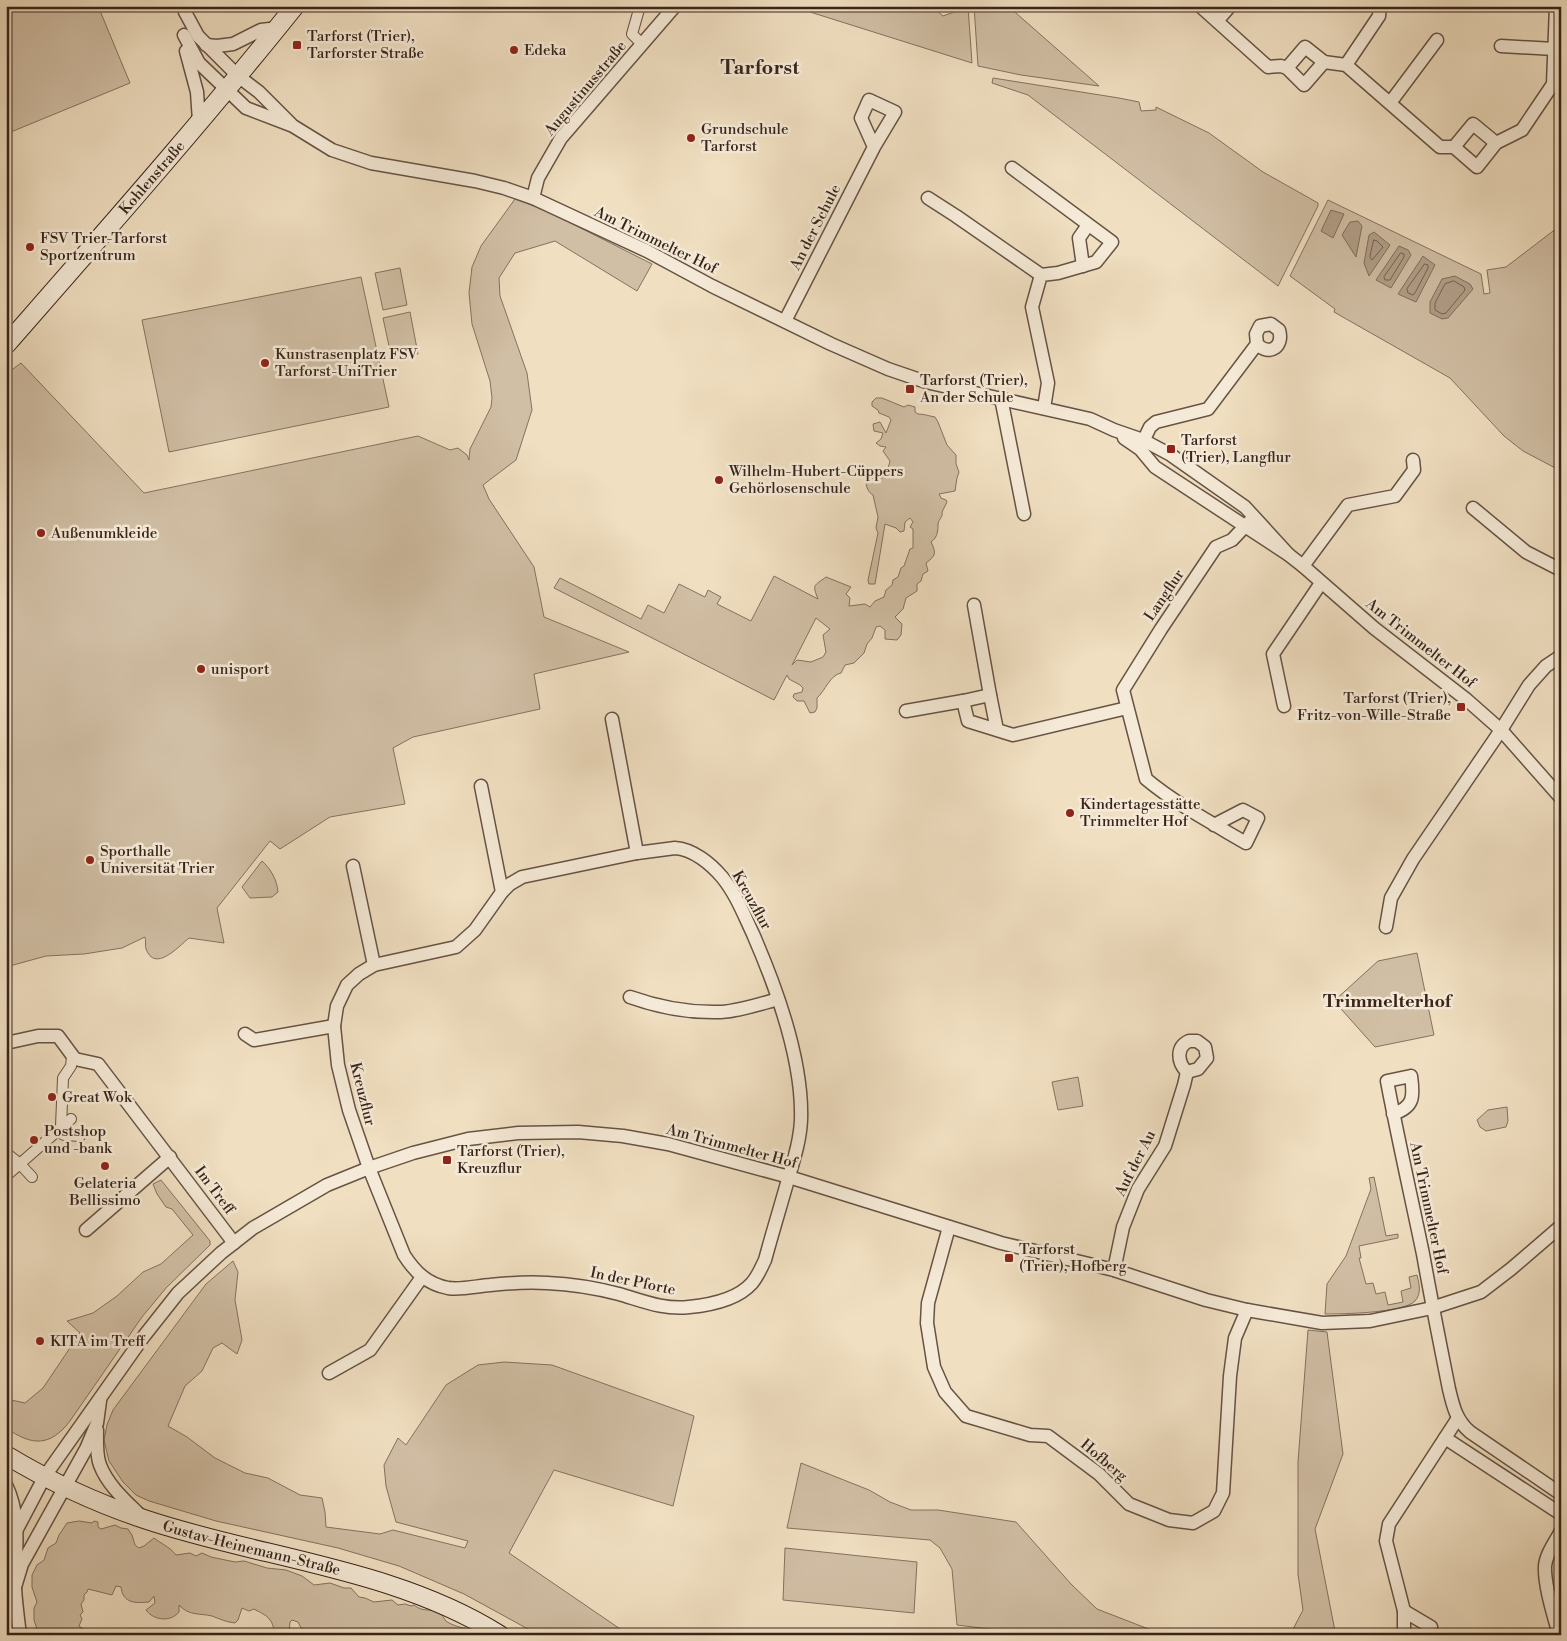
<svg xmlns="http://www.w3.org/2000/svg" width="1567" height="1641" font-family="'Libre Bodoni',serif">
<rect width="100%" height="100%" fill="#f0dfc1"/>
<filter id="stains"><feTurbulence type="fractalNoise" baseFrequency=".004" numOctaves="4"/><feColorMatrix values="0 0 0 0 .2 0 0 0 0 .09 0 0 0 0 .02 0 0 0 .5 -.17"/></filter>
<radialGradient id="worn" r=".72"><stop offset=".6" stop-color="#630" stop-opacity="0"/><stop offset="1" stop-color="#630" stop-opacity=".3"/></radialGradient>
<g fill="#d1bfa5" stroke="#847260" fill-rule="evenodd">
<polygon points="6,6 98,6 130,83 6,134"/>
<polygon points="812,6 931,6 943,16 968,7 972,63 810,12"/>
<polygon points="974,6 1008,6 1099,86 1021,75 978,66"/>
<polygon points="993,78 1119,98 1139,102 1141,111 1156,110 1156,107 1209,133 1263,172 1318,203 1318,206 1278,286 1028,95 992,83"/>
<path d="M515,199L547,211L652,264L637,291L555,241L515,253L499,278L500,296L527,373L532,410L516,460L483,485L489,499L534,567L544,617L629,652L534,674L540,709L413,737L393,748L405,804L330,817L280,849L270,841L217,908L224,943L189,938C178,947 155,973 146,949C145,946 146,940 145,937L122,948L84,954L46,956L6,967V374L21,363L144,493L418,436L450,450L458,448L467,455L469,460L470,449L491,407L492,398L490,381L472,324L469,293L472,267L481,246Z"/>
<polygon points="1328,200 1481,274 1484,294 1490,293 1487,270 1506,267 1561,225 1561,471 1523,451 1504,436 1450,378 1334,312 1335,309 1290,276"/>
<polygon points="400,268 407,305 383,310 375,273"/>
<polygon points="361,277 389,407 169,452 142,320"/>
<polygon points="410,312 418,354 392,360 383,318"/>
<path d="M876,398H882L904,407L908,405L915,407V412L918,414C924,414 929,416 935,417L938,422L947,445L956,455V464L959,472L957,478L955,491L939,494L941,498L946,500L947,502L942,512C943,518 939,518 938,524C938,530 938,537 931,542C937,554 935,556 926,563L928,571L923,574L921,581L917,584V591L906,598L903,609L895,617L902,624L901,635L897,640L885,639V630L880,626L876,627L872,638L867,644L864,653L854,663L845,665L841,673C830,675 825,691 817,698V708L815,712L810,713L804,701H797L793,697L794,694L802,692L803,688L800,685L789,679L787,675L774,700L554,588L560,578L641,619L648,605L664,613L679,584L705,597L708,590L721,597L717,604L751,621L774,576L818,599C812,584 814,586 826,577L851,587L846,594L850,598L849,606L865,604L870,607L875,601L884,597L886,590L892,585L893,580L898,577L901,568L904,566L910,549L913,548V529L910,527L913,522L910,518L905,522L904,531L900,532L896,528L885,524L875,584H869L868,580L878,533L876,528L878,517L873,495C868,492 866,487 866,480L868,478H882L886,476L890,461L883,451L886,447L880,446L876,443L881,439L883,433L874,431L873,424L880,422L886,433L891,420L889,417L879,413L878,410L872,406V402ZM816,618L830,629L823,635L826,652L823,657L811,662L797,660L792,665Z"/>
<path d="M262,861C271,869 277,880 278,892L272,897L250,898L242,887Z"/>
<polygon points="1417,953 1434,1035 1375,1047 1334,1001 1378,961"/>
<polygon points="1078,1077 1083,1106 1058,1110 1052,1082"/>
<polygon points="1507,1107 1508,1121 1506,1127 1486,1131 1480,1127 1477,1120 1488,1110"/>
<path d="M1374,1177L1386,1236L1398,1234V1238L1359,1246L1361,1258H1359L1366,1284L1373,1283L1376,1294L1385,1292L1388,1305L1403,1302L1401,1291L1411,1288L1409,1277L1417,1275C1419,1284 1422,1293 1415,1301C1404,1313 1342,1314 1325,1314L1327,1284L1346,1256L1371,1189L1369,1178Z"/>
<path d="M161,1180L210,1241V1245L166,1288L142,1317L70,1421C50,1447 32,1446 6,1428V1397L11,1400L25,1403L43,1388L80,1333L67,1321L93,1313L117,1296L143,1272L161,1264L193,1235L172,1209L166,1207L157,1194L153,1184Z"/>
<polygon points="233,1261 238,1272 235,1300 242,1340 237,1354 222,1343 213,1348 202,1371 185,1386 168,1426 187,1437 215,1458 245,1473 268,1478 300,1495 322,1498 325,1512 326,1527 380,1534 393,1530 465,1548 468,1541 396,1522 386,1486 384,1465 398,1438 406,1445 446,1385 478,1365 504,1362 552,1365 694,1416 673,1506 554,1470 509,1553 629,1635 539,1635 464,1594 399,1566 338,1548 216,1521 149,1501 136,1495 123,1482 109,1461 104,1440 107,1425 113,1410 206,1284"/>
<polygon points="1308,1330 1327,1332 1343,1454 1315,1529 1335,1631 1333,1635 1290,1635 1303,1610 1298,1574 1298,1462"/>
<polygon points="801,1463 869,1490 890,1502 911,1510 938,1510 1016,1522 1071,1584 1097,1609 1164,1635 1037,1635 957,1625 952,1569 940,1548 930,1540 787,1528"/>
<path d="M79,1521L92,1523L94,1521L98,1522V1527L101,1529L115,1525L121,1528L128,1529L132,1535L135,1545L139,1548L144,1546L154,1538C160,1543 170,1547 176,1555L190,1553L196,1556L202,1553L211,1557L235,1562L244,1561L267,1568L286,1570L302,1576L314,1585L330,1583L344,1588H351L359,1597L365,1598L374,1602L392,1600L398,1605L405,1604L411,1606L414,1605C423,1613 433,1608 439,1612C442,1614 444,1619 446,1621C451,1625 462,1628 469,1629L471,1635H305V1630L301,1628L298,1622L292,1620L290,1622L289,1633C271,1640 276,1627 270,1620C267,1615 259,1612 254,1609L249,1611L242,1608L238,1620L235,1623C226,1622 220,1619 212,1616C199,1613 189,1616 179,1605V1612C171,1622 154,1621 146,1610L155,1603L154,1596L149,1602C136,1603 123,1604 121,1587L116,1586L112,1595L88,1589L87,1592L84,1595V1600L81,1604L83,1612L80,1615L82,1619L79,1626L83,1629L80,1633L83,1635H39L34,1620V1608L37,1602L32,1587V1575L37,1565L44,1560L48,1548L56,1543L59,1535L67,1523Z"/>
<polygon points="785,1548 917,1562 914,1613 783,1600"/>
</g>
<g fill="#b19f88" stroke="#816e5c">
<polygon points="1331,210 1344,214 1333,238 1321,231"/>
<polygon points="1358,221 1362,226 1356,257 1342,235 1350,222"/>
<polygon points="1374,232 1390,245 1369,276 1364,263 1369,235"/>
<polygon points="1399,246 1408,250 1411,255 1391,288 1376,280"/>
<polygon points="1423,256 1435,265 1416,302 1398,294"/>
<polygon points="1455,276 1470,284 1473,289 1448,318 1442,319 1430,313 1430,302 1442,279"/>
</g>
<g fill="none" stroke-linecap="round" stroke-linejoin="round">
<g stroke="#746251" stroke-width="1">
<polygon points="1374,240 1377,241 1383,247 1372,260 1370,257"/>
<polygon points="1401,253 1404,254 1404,257 1390,280 1385,280 1384,277"/>
<polygon points="1425,264 1428,265 1428,268 1415,293 1413,295 1408,293 1407,289"/>
<polygon points="1454,281 1464,287 1465,290 1446,313 1442,314 1435,310 1435,303 1445,284"/>
</g>
<g stroke="#665344" stroke-width="12">
<g id="pedestrian">
<polyline points="640,6 632,34 642,44"/>
<polyline points="61,1126 63,1078 71,1066 72,1057"/>
<polyline points="56,1131 64,1135 80,1136"/>
<polyline points="6,1153 20,1164 32,1177"/>
<polyline points="6,1176 71,1119"/>
</g>
</g>
<g stroke="#665344" stroke-width="15">
<g id="minor">
<polyline points="1200,6 1268,67 1281,66 1287,68 1305,47 1324,62 1346,65 1440,147 1454,147 1477,167 1496,143 1522,130 1553,84 1556,6"/>
<polyline points="185,12 198,36 238,76 259,92 291,124"/>
<polyline points="1217,21 1230,6"/>
<polyline points="184,35 199,63 246,108 293,126 332,150 371,163 475,181 504,188 533,198 647,251 712,286 831,344 888,369 926,382 1090,419 1114,430 1143,440 1171,455 1245,507 1289,555"/>
<polyline points="206,45 217,46 233,44 261,30 278,28"/>
<polyline points="1501,46 1554,49"/>
<polyline points="186,51 197,92 199,121"/>
<polyline points="1346,65 1379,16 1380,6"/>
<polyline points="1287,68 1304,85 1324,62"/>
<polyline points="1390,103 1437,40"/>
<polyline points="1454,147 1473,124 1496,143"/>
<polyline points="1012,168 1112,242 1096,262 1058,273 1041,275 1032,307 1048,383 1044,408"/>
<polyline points="533,198 538,178 561,138 675,6"/>
<polyline points="928,198 956,216 1041,275"/>
<polyline points="1083,266 1079,238 1088,225"/>
<polyline points="785,321 874,147 895,112 869,100 861,118 874,147"/>
<polyline points="1001,398 1024,514"/>
<polyline points="1124,438 1140,449 1155,467 1289,555 1303,566 1374,628 1467,700 1501,730 1561,798"/>
<path d="M1140,448L1150,427L1156,422L1208,409L1257,344C1270,357 1284,346 1279,330L1271,324L1260,326L1256,334L1257,344"/>
<polyline points="1473,508 1526,552 1561,570"/>
<polyline points="1303,566 1348,505 1395,496 1414,470 1413,460"/>
<polyline points="974,605 990,695"/>
<polyline points="1284,706 1273,654 1321,583"/>
<polyline points="906,711 963,701"/>
<polyline points="612,719 637,853"/>
<polyline points="997,730 990,695 963,701 968,721 1013,735 1127,708"/>
<polyline points="481,786 502,892"/>
<path d="M1214,825L1243,810L1258,818L1246,843C1212,823 1176,804 1146,779L1123,690L1161,629L1216,547L1232,540L1249,522"/>
<path d="M675,848C693,849 711,864 722,877C736,894 744,915 753,934C777,989 803,1060 801,1120C800,1142 793,1162 787,1183C780,1208 772,1234 765,1260C761,1268 758,1276 752,1283C738,1299 710,1305 689,1307C664,1310 643,1301 619,1294C596,1288 571,1284 547,1283C528,1282 509,1283 490,1285C477,1286 461,1290 448,1288C427,1284 415,1272 404,1255L369,1168L349,1110L338,1065L334,1026L337,1006L347,985L359,974L374,965L456,947L475,930L502,892L510,884L522,877L637,853Z"/>
<polyline points="353,866 374,965"/>
<polyline points="1386,927 1391,898 1413,859 1501,730 1529,685 1546,666 1561,656"/>
<path d="M630,997C658,1007 691,1013 721,1012C740,1011 760,1004 778,999"/>
<polyline points="245,1034 254,1040 334,1026"/>
<path d="M1189,1041H1197L1205,1047L1207,1058L1198,1069L1187,1072C1177,1062 1176,1047 1189,1041Z"/>
<polyline points="6,1043 38,1036 58,1036 75,1059 98,1064 234,1243"/>
<path d="M1393,1114C1414,1107 1414,1097 1411,1076L1387,1081C1398,1139 1411,1196 1423,1254C1431,1299 1440,1344 1449,1389C1453,1406 1456,1420 1470,1432L1561,1494"/>
<polyline points="949,1227 928,1303 927,1323 934,1367 945,1392 966,1416 1030,1435 1048,1436 1099,1474 1129,1504 1169,1520 1193,1523 1214,1511 1223,1493 1230,1376 1235,1338 1247,1310"/>
<polyline points="86,1230 170,1157"/>
<polyline points="1114,1270 1123,1227 1138,1189 1165,1146 1184,1085 1187,1072"/>
<polyline points="329,1373 370,1350 422,1277"/>
<path d="M97,1430C97,1441 96,1455 100,1465C108,1486 127,1502 142,1517"/>
<polyline points="1445,1438 1561,1514"/>
<path d="M6,1485C22,1517 15,1554 15,1588C16,1604 18,1619 20,1635"/>
<polyline points="16,1531 45,1476 144,1336 178,1293 221,1253 253,1228 327,1185 369,1168 413,1153 468,1139 518,1133 578,1132 623,1136 668,1144 789,1177 1001,1243 1114,1270 1206,1300 1247,1310 1322,1323 1370,1321 1432,1308 1481,1292 1511,1269 1561,1226"/>
<polyline points="15,1587 22,1564 86,1449 97,1423 100,1401"/>
<polyline points="1404,1611 1431,1627 1427,1635"/>
<polyline points="1404,1635 1404,1611 1386,1541 1389,1524 1458,1418"/>
<path d="M1559,1635C1554,1616 1544,1586 1545,1566C1546,1554 1555,1542 1561,1531"/>
</g>
</g>
<g stroke="#38241a" stroke-width="20">
<g id="secondary">
<path id="s1" d="M6,345C104,233 202,122 295,6"/>
<path id="s2" d="M6,1455C49,1481 96,1503 144,1519C259,1558 394,1568 500,1635"/>
</g>
</g>
<use href="#pedestrian" stroke="#f5ead7" stroke-width="10"/>
<use href="#minor" stroke="#f5ead7" stroke-width="12"/>
<use href="#secondary" stroke="#f5ead7" stroke-width="18"/>
</g>
<g fill="#8f2418" stroke="#f5ead7" stroke-width="2">
<rect x="292" y="40" width="10" height="10" rx="2.5"/>
<circle cx="514" cy="50" r="5"/>
<circle cx="691" cy="138" r="5"/>
<circle cx="30" cy="247" r="5"/>
<circle cx="265" cy="363" r="5"/>
<rect x="905" y="384" width="10" height="10" rx="2.5"/>
<rect x="1166" y="444" width="10" height="10" rx="2.5"/>
<circle cx="719" cy="480" r="5"/>
<circle cx="41" cy="533" r="5"/>
<circle cx="201" cy="669" r="5"/>
<rect x="1456" y="702" width="10" height="10" rx="2.5"/>
<circle cx="1070" cy="813" r="5"/>
<circle cx="90" cy="860" r="5"/>
<circle cx="52" cy="1097" r="5"/>
<circle cx="34" cy="1140" r="5"/>
<rect x="442" y="1155" width="10" height="10" rx="2.5"/>
<circle cx="105" cy="1166" r="5"/>
<rect x="1004" y="1253" width="10" height="10" rx="2.5"/>
<circle cx="40" cy="1341" r="5"/>
</g>
<g text-anchor="middle" stroke-width="5" stroke-linejoin="round" paint-order="stroke">
<g font-size="15" fill="#38241a" stroke="#f5ead7" text-anchor="start">
<text x="307" y="41">Tarforst (Trier),<tspan x="307" dy="17">Tarforster Straße</tspan></text>
<text x="524" y="55">Edeka</text>
<text x="701" y="134">Grundschule<tspan x="701" dy="17">Tarforst</tspan></text>
<text x="40" y="243">FSV Trier-Tarforst<tspan x="40" dy="17">Sportzentrum</tspan></text>
<text x="275" y="359">Kunstrasenplatz FSV<tspan x="275" dy="17">Tarforst-UniTrier</tspan></text>
<text x="920" y="385">Tarforst (Trier),<tspan x="920" dy="17">An der Schule</tspan></text>
<text x="1181" y="445">Tarforst<tspan x="1181" dy="17">(Trier), Langflur</tspan></text>
<text x="729" y="476">Wilhelm-Hubert-Cüppers<tspan x="729" dy="17">Gehörlosenschule</tspan></text>
<text x="51" y="538">Außenumkleide</text>
<text x="211" y="674">unisport</text>
<text x="1451" y="703" text-anchor="end">Tarforst (Trier),<tspan x="1451" dy="17">Fritz-von-Wille-Straße</tspan></text>
<text x="1080" y="809">Kindertagesstätte<tspan x="1080" dy="17">Trimmelter Hof</tspan></text>
<text x="100" y="856">Sporthalle<tspan x="100" dy="17">Universität Trier</tspan></text>
<text x="62" y="1102">Great Wok</text>
<text x="44" y="1136">Postshop<tspan x="44" dy="17">und -bank</tspan></text>
<text x="457" y="1156">Tarforst (Trier),<tspan x="457" dy="17">Kreuzflur</tspan></text>
<text x="105" y="1188" text-anchor="middle">Gelateria<tspan x="105" dy="17">Bellissimo</tspan></text>
<text x="1019" y="1254">Tarforst<tspan x="1019" dy="17">(Trier), Hofberg</tspan></text>
<text x="50" y="1346">KITA im Treff</text>
</g>
<g font-size="15" fill="#38241a" stroke="#f5ead7">
<text transform="translate(585 88) rotate(-50)" y="5">Augustinusstraße</text>
<text dy="5" stroke="none"><textPath href="#s1" startOffset="222">Kohlenstraße</textPath></text>
<text transform="translate(815 227) rotate(-63)" y="5">An der Schule</text>
<text transform="translate(656 240) rotate(26)" y="5">Am Trimmelter Hof</text>
<text transform="translate(1164 595) rotate(-56)" y="5">Langflur</text>
<text transform="translate(1421 643) rotate(38)" y="5">Am Trimmelter Hof</text>
<text transform="translate(752 900) rotate(61)" y="5">Kreuzflur</text>
<text transform="translate(363 1094) rotate(76)" y="5">Kreuzflur</text>
<text transform="translate(732 1146) rotate(15)" y="5">Am Trimmelter Hof</text>
<text transform="translate(1135 1163) rotate(-63)" y="5">Auf der Au</text>
<text transform="translate(215 1190) rotate(53)" y="5">Im Treff</text>
<text transform="translate(1429 1208) rotate(78)" y="5">Am Trimmelter Hof</text>
<text transform="translate(633 1281) rotate(12)" y="5">In der Pforte</text>
<text transform="translate(1104 1460) rotate(40)" y="5">Hofberg</text>
<text dy="5" stroke="none"><textPath href="#s2" startOffset="264">Gustav-Heinemann-Straße</textPath></text>
</g>
<g font-size="18" font-weight="bold" fill="#38241a" stroke="#f5ead7">
<text x="1387" y="1007">Trimmelterhof</text>
</g>
<g font-size="20" font-weight="bold" fill="#38241a" stroke="#f5ead7">
<text x="760" y="74">Tarforst</text>
</g>
</g>
<rect width="1567" height="1641" fill="none" stroke="#f0dfc1" stroke-width="25"/>
<rect x="8" y="8" width="1552" height="1626" fill="none" stroke="#38241a" stroke-width="2.5"/>
<rect x="12" y="12" width="1542" height="1616" fill="none" stroke="#38241a"/>
<rect width="100%" height="100%" filter="url(#stains)"/>
<rect width="100%" height="100%" fill="url(#worn)"/>
</svg>
